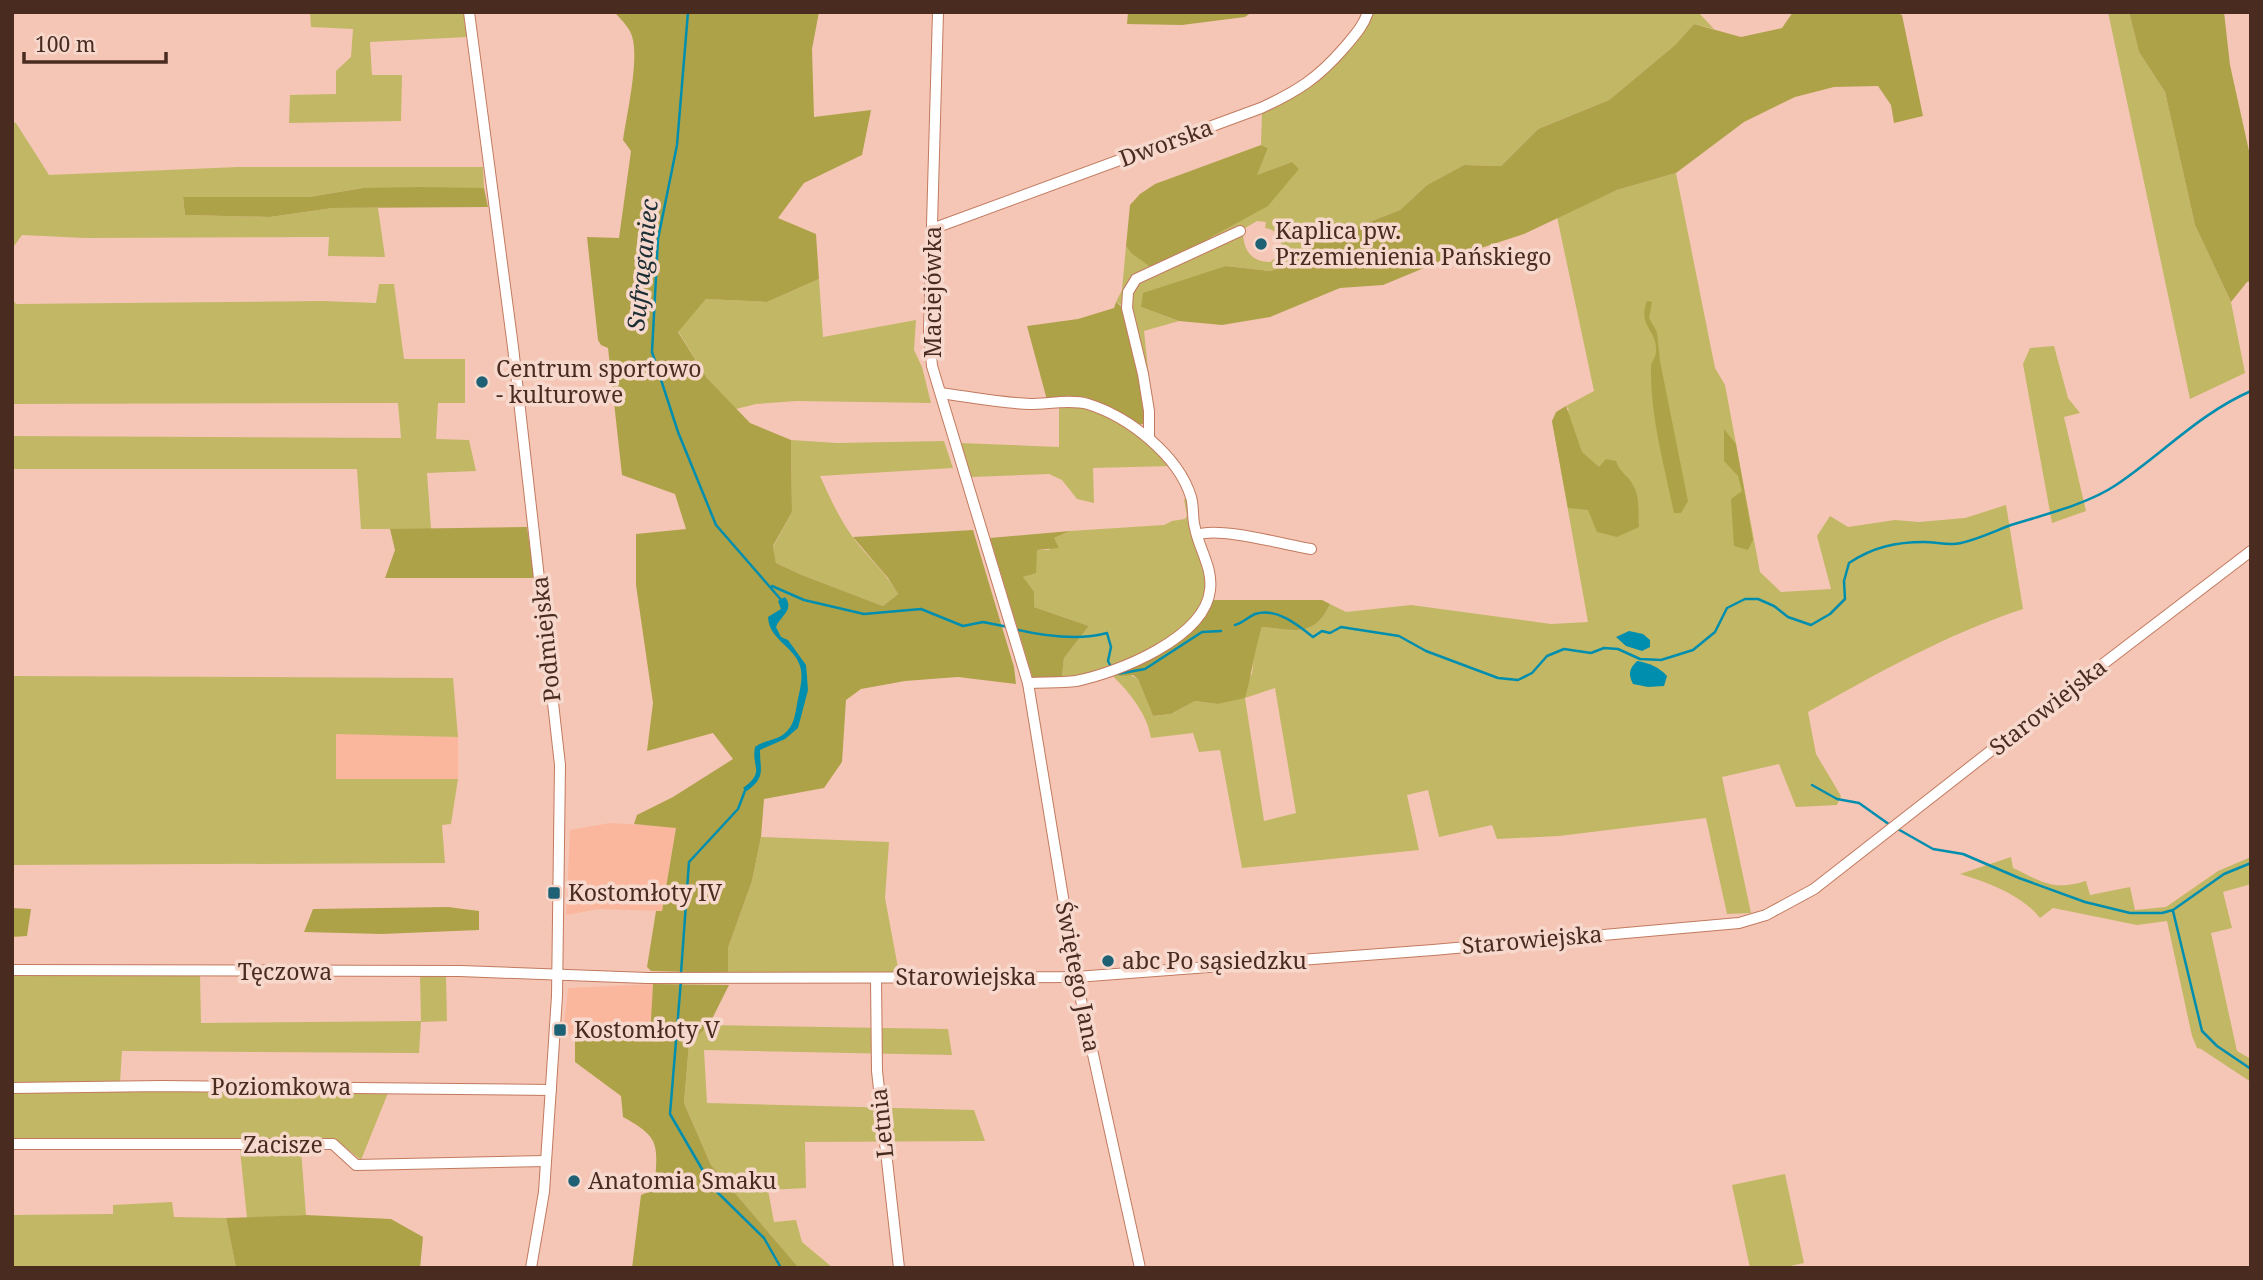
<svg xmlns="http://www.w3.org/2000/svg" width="2263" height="1280" font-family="'Noto Serif',serif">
<rect width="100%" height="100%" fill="#f5c6b5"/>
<g fill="#fab79d">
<polygon points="336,733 458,737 458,779 336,779"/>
<polygon points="610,823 676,827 662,911 599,909 566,915 570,830"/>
<polygon points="653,984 651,1037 563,1034 568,988"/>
</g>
<g fill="#c2b765" fill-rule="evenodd">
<polygon points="310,12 464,12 467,37 370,42 372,75 402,75 401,121 289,123 290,95 336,94 336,71 351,57 353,29 311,27"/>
<path d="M1372,12H1698L1714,29L1694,24L1675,45L1609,100L1538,129L1501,166L1464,165L1427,185L1400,210L1313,244L1286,266L1270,271L1226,266L1141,307L1179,321L1144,331L1150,388L1123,306L1116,302L1122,290L1126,246L1131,253L1175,260L1215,235L1292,162L1256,176L1268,148L1261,145L1262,112L1297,95ZM1257,221L1266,222L1265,228C1285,231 1286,253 1270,262C1252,262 1244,251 1243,234L1240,231Z"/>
<polygon points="2108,12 2129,12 2139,52 2165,92 2195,225 2231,302 2245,373 2190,399"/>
<polygon points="12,122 16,123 49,175 238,167 483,167 484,188 363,188 309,197 183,198 185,215 270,217 333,208 378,208 385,257 328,256 329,237 85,238 22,235 12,249"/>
<path d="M1676,173L1715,368L1725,385L1760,572L1781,592L1831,589L1817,536L1830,516L1848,527L1895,520L1919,522L1965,518L2006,505L2023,609C1947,634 1878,673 1808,712L1816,754L1841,796L1837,805L1796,807L1779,764L1722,777L1751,913L1727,914L1706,818L1559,836L1497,839L1492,825L1439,837L1428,790L1407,795L1419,850L1242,868L1220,750L1199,752L1193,733L1151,738C1147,713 1129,692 1111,674L1123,671L1138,679L1153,716L1171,714L1195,701L1217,704L1252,674L1255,648L1262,627C1294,630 1315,638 1330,604L1346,612L1411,605L1551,624L1588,622L1552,421L1569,410L1566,406L1594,391L1557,217L1617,190ZM1275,688L1296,813L1264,821L1245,698Z"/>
<polygon points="819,279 823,337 916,320 914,350 922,367 931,403 797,401 756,404 736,409 707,378 678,331 706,299 767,302"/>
<polygon points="379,284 394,284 404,359 465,359 465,403 438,403 436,439 469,440 476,471 427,473 431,529 361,529 357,469 12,469 12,436 401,438 398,403 12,404 12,299 16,304 322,301 376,303"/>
<polygon points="2054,346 2068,398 2080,413 2064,417 2086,511 2052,523 2023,364 2030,348"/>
<polygon points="1072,404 1101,413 1142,437 1171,466 1093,468 1094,503 1077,499 1062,480 1049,474 971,477 960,443 1059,447 1059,408"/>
<path d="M791,440L837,443L944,441L953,468L820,476C830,498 840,520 854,539C869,558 886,573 898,594L883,606L802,575L776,563L773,547L792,512Z"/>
<path d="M1184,499H1188C1193,524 1199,548 1204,573C1205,578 1207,585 1207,589C1201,637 1104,677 1062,677L1064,658L1089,626L1034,607L1023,577L1036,572V550H1049L1054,538L1070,531L1164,525L1172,521L1185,519L1187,516Z"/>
<polygon points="12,676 453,678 458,737 336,734 336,779 458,779 451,824 442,825 445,863 12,865"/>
<polygon points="761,837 889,842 885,898 899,973 728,973 728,948 752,881"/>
<path d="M2011,857L2013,868C2043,882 2052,891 2086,881L2090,895L2130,887L2135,910L2166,907L2218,871L2251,857V884L2223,892L2232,928L2211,933L2237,1051L2251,1059V1082L2201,1049L2197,1048L2192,1036L2167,921L2137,925L2053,908L2040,918C2022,895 1987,882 1960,874Z"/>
<polygon points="12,975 200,975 201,1023 421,1021 420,976 446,976 447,1021 421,1022 419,1053 122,1051 120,1082 12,1083"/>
<polygon points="709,1025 948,1029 952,1055 704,1050 707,1103 974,1110 985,1141 805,1142 806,1188 768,1190 774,1222 796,1220 802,1242 833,1268 799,1268 711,1165 684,1103 689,1044"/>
<polygon points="153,1091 388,1093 361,1160 335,1139 12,1139 12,1093"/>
<polygon points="240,1150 301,1150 306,1215 247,1218"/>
<polygon points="1785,1174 1804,1263 1781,1268 1750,1268 1732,1185"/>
<polygon points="172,1202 174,1217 226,1218 236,1268 12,1268 12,1215 113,1214 113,1205"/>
</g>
<g fill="#aea249">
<path d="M614,12H819L812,49L814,117L871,110L862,155L804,183L778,218L816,234L819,279L767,302L706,299L678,332L707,378L750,423L791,440L792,512L773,546L776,563L802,575L883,606L898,594L888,578L853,537L973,530L1014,667L1016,684L958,677L905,681L861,689L846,700L842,762L824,788L764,799L761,837L752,881L728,948V973L651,971L647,967L656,911H662L676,828L634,824L637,815L673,797L733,759L713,733L647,751L653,703L636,585V534L686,529L675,494L622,475L608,348L601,345L598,340L587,237L619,238L631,151L623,140C627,113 638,65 633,40C631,29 622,20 614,12Z"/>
<polygon points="1128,12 1252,12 1245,17 1182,25 1127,24"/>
<polygon points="1793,12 1894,12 1902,15 1923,116 1894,123 1891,105 1878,86 1834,87 1795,97 1744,122 1676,173 1617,190 1524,234 1441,261 1383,285 1340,288 1270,317 1222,325 1179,321 1141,307 1143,293 1226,266 1270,271 1286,266 1313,244 1400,210 1427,185 1464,165 1501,166 1538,129 1609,100 1675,45 1694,24 1741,37 1782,28"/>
<polygon points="2129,12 2224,12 2230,65 2251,160 2251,281 2247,282 2231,302 2195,225 2165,92 2139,52"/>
<polygon points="1261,145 1268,148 1257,175 1292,162 1299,169 1268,206 1215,235 1175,260 1152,268 1131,253 1126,246 1130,205 1140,194 1155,184"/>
<polygon points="419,187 484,188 488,207 333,208 270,217 185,215 183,197 309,197 363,188"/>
<path d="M1647,301L1652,302L1649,318L1657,332L1660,361L1688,501L1681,513H1674C1664,465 1650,416 1651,367C1651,362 1656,357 1656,352C1658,330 1637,327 1647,301Z"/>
<polygon points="1116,302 1128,312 1146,419 1143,424 1136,425 1097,405 1047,400 1027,326 1078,319 1114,308"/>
<path d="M1566,406L1582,452L1599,467L1606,459L1616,461C1619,472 1628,475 1633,485C1640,496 1638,513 1639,527L1617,537L1597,532L1588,510L1568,508L1552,421L1556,412Z"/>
<polygon points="1724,429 1736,444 1753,540 1748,550 1734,546 1731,499 1742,491 1738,476 1724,461"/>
<polygon points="527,527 534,578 385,578 395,550 390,529"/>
<polygon points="1070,531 1054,538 1059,548 1037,550 1036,573 1023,577 1034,592 1034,607 1089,626 1064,658 1062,677 1033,679 990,538"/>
<path d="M1211,600H1322L1330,604C1315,638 1294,630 1262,627C1254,651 1252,674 1245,698L1217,704L1195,701L1171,714L1153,716L1138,679L1133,675L1119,676C1126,667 1164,653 1176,643C1189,632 1200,614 1211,600Z"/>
<polygon points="448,907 479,911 479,930 382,934 304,932 313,909"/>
<polygon points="12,908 31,909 27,936 12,937"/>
<path d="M653,984L729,985L709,1025L689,1044L684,1103L711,1165L799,1268H632L641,1195L655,1189C656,1147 664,1139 623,1117L621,1096L575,1062V1034L650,1037Z"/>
<polygon points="306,1215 391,1219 423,1237 420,1268 236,1268 226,1218"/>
</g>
<g fill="#008eaf">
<path d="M785,597C795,610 780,616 776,627L781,637L788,640L806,665L808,690L798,728L785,739L760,750C760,772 766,776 747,791L743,788C766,771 751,768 755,747C764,740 775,741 784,734C794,726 795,715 797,704C799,692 804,678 800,666C794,646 769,640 768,617L781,609L778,601Z"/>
<polygon points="1629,631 1643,634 1650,640 1650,647 1642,651 1626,646 1616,637"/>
<path d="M1637,661C1649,663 1659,667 1667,676L1664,686L1648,687L1633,684C1628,674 1629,669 1637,661Z"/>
</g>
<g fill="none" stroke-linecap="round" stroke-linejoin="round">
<g stroke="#008eaf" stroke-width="2.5">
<polyline points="688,12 677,145 658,239 652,352 678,432 716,525 783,602"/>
<polyline points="772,586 804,600 864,614 921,609 963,626 983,622 1008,627"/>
<path d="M1235,625C1243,623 1248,617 1255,614C1276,607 1298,625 1313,637L1322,631L1330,633L1341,627L1399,636L1426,651L1498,678L1518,680L1532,673L1547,656L1564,649L1591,653L1604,648L1618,649L1640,659L1661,660L1693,650L1715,632L1727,608L1745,599H1758L1774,606L1788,617L1811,625L1830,614L1845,599L1844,581L1849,563C1873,547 1896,542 1924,542C1936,542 1950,546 1961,543C1979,539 1995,531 2011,525C2043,515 2088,504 2116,485C2161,455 2200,413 2251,391"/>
<path d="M1014,629C1044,636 1078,641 1107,633L1111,647L1108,661L1111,667"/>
<polyline points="1117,674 1145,669 1202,632 1221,631"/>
<polyline points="1812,785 1837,799 1859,803 1890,825"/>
<polyline points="1896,828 1933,849 1963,854 2019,878 2085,902 2130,913 2162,913 2173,910 2224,874 2251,863"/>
<polyline points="2173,911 2202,1031 2217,1046 2251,1069"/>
<polyline points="681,973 689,862 738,809 746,788"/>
<polyline points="681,980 670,1114 713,1188 764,1238 781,1268"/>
</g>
<g stroke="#c17a5f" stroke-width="12">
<g id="street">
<polyline points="469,12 513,347 560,765 557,996 544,1192 531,1268"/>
<polyline points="938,12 929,331 932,366 1028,683 1076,977 1140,1268"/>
<path d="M932,229L1261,108C1298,91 1318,78 1344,48C1354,36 1363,27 1368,12"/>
<path d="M941,393C970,397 1000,403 1030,404C1048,404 1071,399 1088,404C1129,417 1178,455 1191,497C1194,507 1192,518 1195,528C1199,549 1213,568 1210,590C1205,638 1117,673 1076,681C1061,683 1044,682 1028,683"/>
<polyline points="1149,437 1149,411 1143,374 1127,308 1128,292 1136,279 1240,231"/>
<path d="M1197,535C1218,526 1286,545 1311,549"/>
<polyline points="12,970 460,971 647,978 1076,977 1433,950 1739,923 1766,915 1814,889 2052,703 2251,551"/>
<polyline points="876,978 877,1071 899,1268"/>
<polyline points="12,1088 161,1086 551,1090"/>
<polyline points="12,1144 333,1144 356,1165 546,1161"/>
</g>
</g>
<use href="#street" stroke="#fff" stroke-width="10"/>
</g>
<g fill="#1e6074" stroke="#f7d8cc" stroke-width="2.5">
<circle cx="1261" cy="244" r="7"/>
<circle cx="482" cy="382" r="7"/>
<rect x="547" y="886" width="14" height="14" rx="3.5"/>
<circle cx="1108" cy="961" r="7"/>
<rect x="553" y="1023" width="14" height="14" rx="3.5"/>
<circle cx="574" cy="1181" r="7"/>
</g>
<g text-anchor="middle" stroke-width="7" stroke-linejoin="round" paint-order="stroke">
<g font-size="23" fill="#492b20" stroke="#f7d8cc">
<text transform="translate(1166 143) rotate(-20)" y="8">Dworska</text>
<text transform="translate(933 292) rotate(-90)" y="8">Maciejówka</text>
<text transform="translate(546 639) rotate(-96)" y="8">Podmiejska</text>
<text transform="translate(2048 707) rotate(-38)" y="8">Starowiejska</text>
<text transform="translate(1532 940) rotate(-5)" y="8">Starowiejska</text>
<text x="285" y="980">Tęczowa</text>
<text x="966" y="985">Starowiejska</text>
<text transform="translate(1078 977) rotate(79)" y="8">Świętego Jana</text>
<text x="281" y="1095">Poziomkowa</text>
<text transform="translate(882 1123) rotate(-96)" y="8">Letnia</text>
<text x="283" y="1153">Zacisze</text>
</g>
<g font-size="23" fill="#492b20" stroke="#f7d8cc" text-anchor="start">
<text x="1275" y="239">Kaplica pw.<tspan x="1275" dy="26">Przemienienia Pańskiego</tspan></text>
<text x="496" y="377">Centrum sportowo<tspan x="496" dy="26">- kulturowe</tspan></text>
<text x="568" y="901">Kostomłoty IV</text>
<text x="1122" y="969">abc Po sąsiedzku</text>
<text x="574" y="1038">Kostomłoty V</text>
<text x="588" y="1189">Anatomia Smaku</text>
</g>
<g font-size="24" font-style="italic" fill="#1b2e35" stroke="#f7d8cc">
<text transform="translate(643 265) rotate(-84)" y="8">Sufraganiec</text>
</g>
</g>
<rect width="2263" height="1280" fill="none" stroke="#492b20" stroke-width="28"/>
<path d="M24 52v10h142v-10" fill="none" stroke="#492b20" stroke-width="3.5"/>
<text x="35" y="52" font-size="21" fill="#492b20" stroke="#f7d8cc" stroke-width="5" paint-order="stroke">100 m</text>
</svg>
